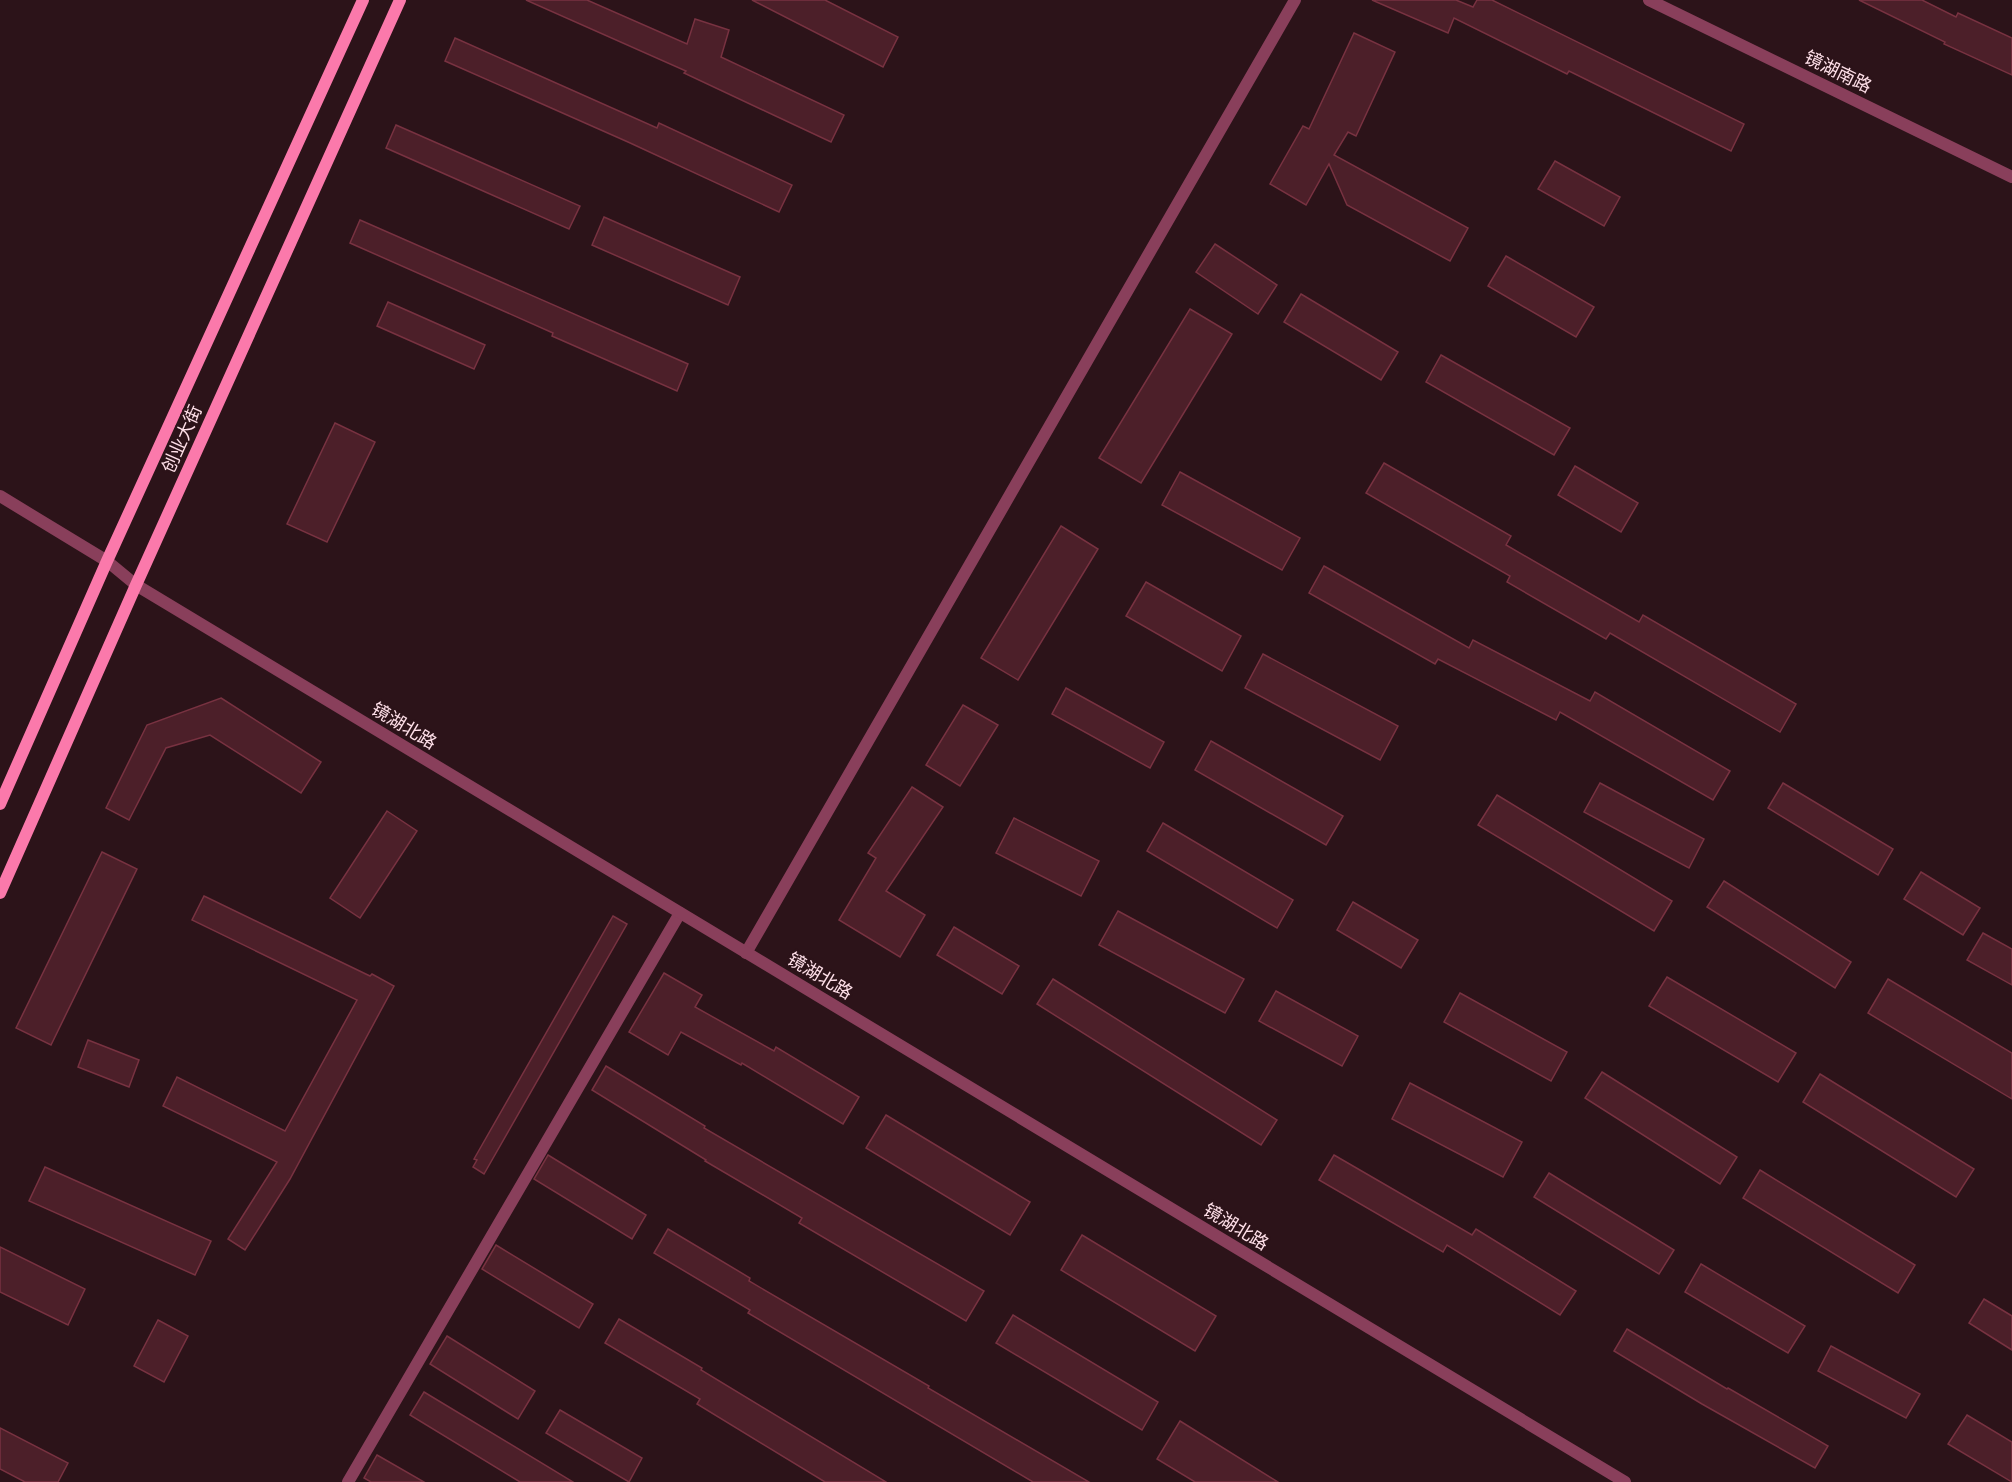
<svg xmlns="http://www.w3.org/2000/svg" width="2012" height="1482" font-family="Montserrat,'Noto Sans SC',sans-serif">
<rect width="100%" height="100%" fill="#2c1319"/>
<g fill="#4c1f29" stroke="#783241" stroke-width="1.5">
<polygon points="526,0 587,0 687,44 695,19 729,30 721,57 844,115 831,142 684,73 686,71"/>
<polygon points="752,0 825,0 898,37 883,67"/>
<polygon points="1372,0 1456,0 1473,7 1477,0 1492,0 1744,124 1731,151 1569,71 1567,74 1454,18 1448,33"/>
<polygon points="1859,0 1922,0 1956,17 1958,13 2012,38 2012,75 1944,44 1945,42"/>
<polygon points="1354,33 1395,52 1356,136 1348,132 1334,155 1468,228 1450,261 1347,205 1329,164 1306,205 1270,184 1303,126 1309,129"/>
<polygon points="455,38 657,128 659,123 792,185 779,212 628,142 445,61"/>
<polygon points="396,125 580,206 569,229 386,148"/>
<polygon points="1555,161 1620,197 1604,226 1538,189"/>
<polygon points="604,217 740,277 728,305 592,245"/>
<polygon points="360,220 688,364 677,391 552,336 553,333 350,243"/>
<polygon points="1215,244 1277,285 1258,314 1196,272"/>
<polygon points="1506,256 1594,307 1576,337 1488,286"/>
<polygon points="1301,294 1398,352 1381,380 1284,322"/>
<polygon points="388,302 485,345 474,369 377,326"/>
<polygon points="1190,309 1232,334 1141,483 1099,458"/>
<polygon points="1441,355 1570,428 1554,455 1426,382"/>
<polygon points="335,423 375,442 327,542 287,524"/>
<polygon points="1384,463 1511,536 1506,545 1639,622 1643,615 1796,704 1780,732 1610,633 1606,639 1507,582 1510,576 1366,493"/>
<polygon points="1575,466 1638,503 1621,532 1558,495"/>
<polygon points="1180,472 1300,538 1282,570 1162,505"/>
<polygon points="1061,526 1098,549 1018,680 981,658"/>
<polygon points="1324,566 1469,648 1473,640 1590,701 1595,692 1730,771 1713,800 1560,712 1556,720 1438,659 1435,664 1309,593"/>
<polygon points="1146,582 1241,636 1222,671 1126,616"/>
<polygon points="1263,654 1398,726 1380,760 1245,688"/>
<polygon points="1066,688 1164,742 1150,768 1052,714"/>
<polygon points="221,698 321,762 301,793 210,735 166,748 129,820 106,808 147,725"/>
<polygon points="963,705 998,725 960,786 926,765"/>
<polygon points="1211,741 1343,816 1326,845 1195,770"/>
<polygon points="1600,783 1704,839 1689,868 1584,812"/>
<polygon points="1783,783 1893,849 1878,875 1768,808"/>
<polygon points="912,787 943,807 886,891 925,915 900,957 839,920 876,858 868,853"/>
<polygon points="1497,795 1672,901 1654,931 1478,825"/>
<polygon points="387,811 417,831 360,918 330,898"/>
<polygon points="1014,818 1099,861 1081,896 996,853"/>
<polygon points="1163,823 1293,900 1277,928 1147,851"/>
<polygon points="102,852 137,869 51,1045 16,1028"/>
<polygon points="1921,872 1980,908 1963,935 1904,899"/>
<polygon points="1724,881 1851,962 1835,988 1707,907"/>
<polygon points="204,896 370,976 372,974 394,986 290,1179 245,1250 228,1239 277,1162 163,1106 177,1077 285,1131 357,1000 192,920"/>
<polygon points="1353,902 1418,940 1401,968 1337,930"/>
<polygon points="1118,911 1244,979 1225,1013 1099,945"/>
<polygon points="613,916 627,924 484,1174 473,1167 477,1160 474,1159"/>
<polygon points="954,927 1019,966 1002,994 937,955"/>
<polygon points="1983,933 2012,949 2012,985 1967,960"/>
<polygon points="664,973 702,995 695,1007 774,1051 776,1047 859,1097 843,1124 742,1063 741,1065 681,1032 668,1055 629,1032"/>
<polygon points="1667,977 1796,1053 1778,1082 1649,1006"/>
<polygon points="1053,979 1277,1120 1261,1145 1037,1004"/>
<polygon points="1888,979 2012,1053 2012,1099 1868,1013"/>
<polygon points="1276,991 1358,1036 1342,1066 1259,1021"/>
<polygon points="1460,993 1567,1052 1551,1081 1444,1022"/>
<polygon points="88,1040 139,1060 129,1087 78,1067"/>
<polygon points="606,1066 705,1126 704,1128 984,1291 966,1321 799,1223 802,1218 705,1161 706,1160 592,1090"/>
<polygon points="1602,1072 1737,1157 1720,1184 1585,1098"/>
<polygon points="1820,1074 1974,1169 1956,1197 1803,1102"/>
<polygon points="1410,1083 1522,1142 1503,1177 1392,1119"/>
<polygon points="886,1115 1030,1202 1010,1235 866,1148"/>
<polygon points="548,1155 646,1215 632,1239 534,1179"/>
<polygon points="1334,1155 1472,1235 1476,1229 1576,1291 1560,1315 1447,1245 1443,1252 1319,1180"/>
<polygon points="45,1167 211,1241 195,1275 29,1201"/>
<polygon points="1760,1170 1915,1265 1898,1293 1743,1198"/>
<polygon points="1549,1173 1674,1250 1659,1274 1534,1197"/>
<polygon points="668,1229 750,1278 749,1281 929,1386 928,1388 1089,1482 1033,1482 748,1313 750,1310 654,1253"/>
<polygon points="1082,1235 1216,1316 1195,1351 1061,1270"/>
<polygon points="496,1245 593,1304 579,1328 482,1269"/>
<polygon points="0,1247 85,1289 68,1325 0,1292"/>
<polygon points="1701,1264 1805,1326 1788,1353 1685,1292"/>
<polygon points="1984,1299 2012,1316 2012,1350 1969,1323"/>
<polygon points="1013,1315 1158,1402 1142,1430 996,1343"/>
<polygon points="619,1319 702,1368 701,1370 886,1482 825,1482 697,1404 700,1399 605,1343"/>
<polygon points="158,1320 188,1336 164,1382 134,1366"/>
<polygon points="1627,1329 1727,1389 1728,1388 1828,1446 1815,1468 1702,1404 1614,1351"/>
<polygon points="447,1336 535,1391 518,1419 430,1364"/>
<polygon points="1831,1346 1920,1394 1906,1418 1818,1371"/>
<polygon points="424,1392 573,1482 520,1482 410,1415"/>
<polygon points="560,1410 642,1458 629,1482 546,1433"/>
<polygon points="1967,1415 2012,1442 2012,1482 1948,1444"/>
<polygon points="1180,1421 1278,1482 1195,1482 1157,1459"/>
<polygon points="0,1428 68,1463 58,1482 25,1482 0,1469"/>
<polygon points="377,1455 424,1482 371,1482 364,1478"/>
</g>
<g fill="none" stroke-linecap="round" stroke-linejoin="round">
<g stroke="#893f5b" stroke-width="12">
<polyline points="1649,0 2012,177"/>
<polyline points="746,953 1295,0"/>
<polyline points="348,1482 680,913"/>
</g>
<polyline stroke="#893f5b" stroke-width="12" points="0,496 107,561 136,585 1625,1482"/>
<g stroke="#fb79ab" stroke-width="12">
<polyline points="0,804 107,561 363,0"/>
<polyline points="0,893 136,585 400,0"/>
</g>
</g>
<g text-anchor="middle" stroke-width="4.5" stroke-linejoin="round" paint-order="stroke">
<g font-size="18" fill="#fedfe8" stroke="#2c1319">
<text transform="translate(1838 72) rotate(26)" y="6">镜湖南路</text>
<text transform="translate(182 439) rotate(-66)" y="6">创业大街</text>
<text transform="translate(404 726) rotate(31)" y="6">镜湖北路</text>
<text transform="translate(820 976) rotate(31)" y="6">镜湖北路</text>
<text transform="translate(1236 1227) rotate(31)" y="6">镜湖北路</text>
</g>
</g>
</svg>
